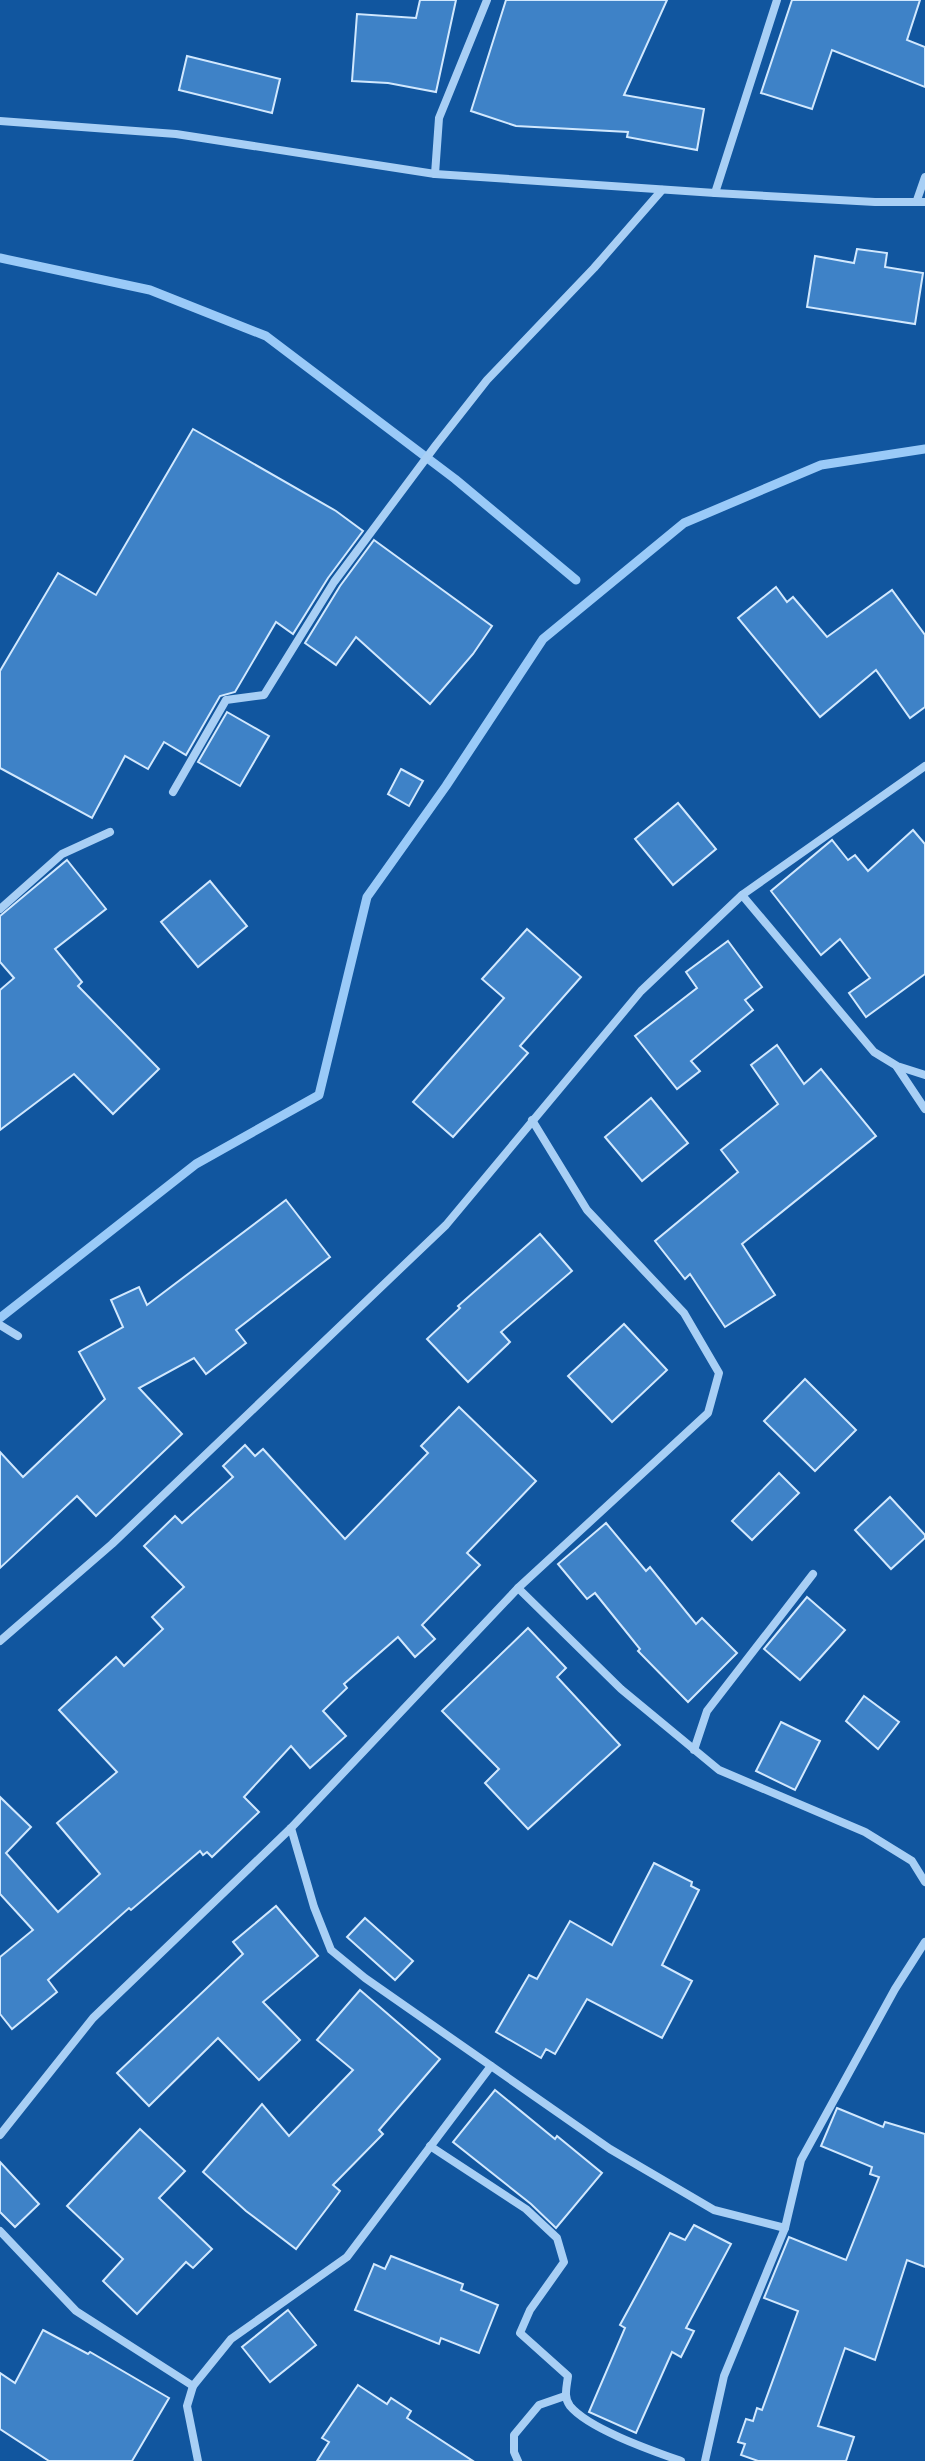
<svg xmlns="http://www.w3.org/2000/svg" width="925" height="2461" font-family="Arial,sans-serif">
<rect width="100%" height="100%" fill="#11569f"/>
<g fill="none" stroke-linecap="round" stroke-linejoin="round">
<g stroke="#9acaf8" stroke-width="9">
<polyline points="0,258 150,290 266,336 455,479 576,580"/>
<polyline points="0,1318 196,1164 319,1095 367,897 446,786 543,639 684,523 821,465 925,449"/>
</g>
</g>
<g fill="#3e82c7" stroke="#d1e8fe" stroke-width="2">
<polygon points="420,0 456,0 436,92 388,83 352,81 357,14 416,18"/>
<polygon points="506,0 667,0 624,95 704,109 697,150 627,137 628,132 516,126 471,111"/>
<polygon points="792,0 920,0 907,40 925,47 925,87 832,50 812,109 761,93"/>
<polygon points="187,56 280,79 272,113 179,90"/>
<polygon points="857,249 887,253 885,267 923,273 915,324 807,307 815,256 854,263"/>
<polygon points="193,429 336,511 363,531 328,578 293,634 276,622 235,692 220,696 186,755 164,742 148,769 125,756 92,818 0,768 0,671 58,573 96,595"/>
<polygon points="374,540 492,626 473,654 430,704 356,637 336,665 305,643 340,586"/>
<polygon points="776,587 787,602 793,597 827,637 892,590 925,635 925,707 910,718 876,670 820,717 738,618"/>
<polygon points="227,712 269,736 240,786 198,762"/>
<polygon points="401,769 423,781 409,806 388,794"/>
<polygon points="678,803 716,849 673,885 635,839"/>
<polygon points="913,830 925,844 925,974 866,1017 849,993 870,978 840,939 821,955 771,891 832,840 848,860 855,855 868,871"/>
<polygon points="67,860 106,909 55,949 82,982 78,986 159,1069 113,1114 74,1074 0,1130 0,990 14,978 0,962 0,916"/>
<polygon points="210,881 247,926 198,967 161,922"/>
<polygon points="527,929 581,977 520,1046 528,1053 453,1137 413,1102 504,998 482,979"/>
<polygon points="728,941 762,987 745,1000 753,1010 691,1061 700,1071 677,1089 635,1036 697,988 686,972"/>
<polygon points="777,1045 804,1084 821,1069 876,1136 742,1244 775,1295 725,1327 690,1274 685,1279 655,1241 738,1172 721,1150 778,1104 751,1065"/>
<polygon points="651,1098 688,1143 642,1181 605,1137"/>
<polygon points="286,1200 330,1257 236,1330 246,1343 206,1374 194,1358 139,1388 182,1434 96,1516 77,1496 0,1568 0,1452 23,1477 105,1399 79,1352 123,1327 111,1300 139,1287 147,1305"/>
<polygon points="540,1234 572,1271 501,1332 510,1342 468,1382 427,1339 460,1308 458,1306"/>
<polygon points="624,1324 667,1370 612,1422 568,1376"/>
<polygon points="805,1379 856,1430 815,1471 764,1421"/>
<polygon points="459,1407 536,1481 467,1553 480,1565 422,1625 435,1639 415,1657 398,1637 344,1684 347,1688 323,1711 346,1736 310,1768 291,1746 244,1797 259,1812 212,1857 207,1852 203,1855 200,1851 131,1910 129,1908 48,1980 57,1992 12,2029 0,2014 0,1957 33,1930 0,1894 0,1797 31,1827 6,1853 58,1912 100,1874 57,1823 117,1772 59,1710 116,1657 124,1666 163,1629 152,1617 184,1587 144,1546 175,1516 182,1523 233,1477 223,1466 245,1445 255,1456 263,1449 345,1539 428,1453 421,1446"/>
<polygon points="779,1473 799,1493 752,1540 732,1521"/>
<polygon points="890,1497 925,1535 925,1538 891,1569 855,1530"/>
<polygon points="606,1523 646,1571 650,1567 696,1624 702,1618 737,1653 688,1702 638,1651 640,1649 595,1593 587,1599 558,1564"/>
<polygon points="807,1597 845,1630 800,1680 764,1649"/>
<polygon points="528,1628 566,1668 557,1677 620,1745 528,1829 485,1783 499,1769 442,1711"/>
<polygon points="864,1696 899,1722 878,1749 846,1721"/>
<polygon points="781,1722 820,1741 795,1790 756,1771"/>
<polygon points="654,1863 692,1882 691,1886 699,1890 662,1965 692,1981 662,2038 587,1999 555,2054 546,2049 541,2058 496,2032 529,1975 537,1979 570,1921 612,1945"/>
<polygon points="276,1906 318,1956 263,2002 300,2040 259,2080 218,2038 149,2106 117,2073 243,1954 233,1942"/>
<polygon points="365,1918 413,1961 395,1980 347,1937"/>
<polygon points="360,1990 440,2059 379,2130 383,2134 333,2185 340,2191 296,2249 246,2211 203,2172 262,2104 289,2136 353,2070 317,2040"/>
<polygon points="495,2090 555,2139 557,2136 602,2173 556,2228 531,2204 453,2142"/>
<polygon points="837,2108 883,2127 885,2122 925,2134 925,2267 907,2260 875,2360 845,2348 818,2426 854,2437 846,2461 758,2461 741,2455 745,2444 738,2442 746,2419 753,2421 757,2408 762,2410 798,2311 764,2298 789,2237 846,2260 879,2177 870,2174 872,2167 821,2146"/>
<polygon points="140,2129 185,2171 159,2198 212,2249 193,2268 186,2262 137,2314 103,2281 123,2259 67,2206"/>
<polygon points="0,2162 39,2204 15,2227 0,2212"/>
<polygon points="694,2225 731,2244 686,2328 694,2331 681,2357 672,2352 636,2433 589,2412 625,2328 620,2325 670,2233 685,2240"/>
<polygon points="391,2256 463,2284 461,2290 498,2305 479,2353 441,2338 439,2344 355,2310 374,2264 385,2269"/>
<polygon points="288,2310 316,2345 270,2382 242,2347"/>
<polygon points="43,2330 88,2354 90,2352 169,2398 132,2461 49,2461 0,2429 0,2373 15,2383"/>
<polygon points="358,2385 387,2404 391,2398 411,2411 407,2418 473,2461 317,2461 329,2442 322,2438"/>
</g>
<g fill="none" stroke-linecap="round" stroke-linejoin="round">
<g stroke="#a8cff5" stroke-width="8">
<polyline points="0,121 176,134 435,174 715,193 875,202 925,202"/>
<polyline points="435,174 439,118 487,0"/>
<polyline points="715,193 777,0"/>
<polyline points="917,200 925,177"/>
<polyline points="173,792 226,700 264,695 334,582 436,445 487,380 594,268 662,190"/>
<polyline points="742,895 874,1052 897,1066 925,1075"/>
<polyline points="0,909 62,854 110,832"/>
<polyline points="897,1067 925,1109"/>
<polyline points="0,1325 18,1336"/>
<polyline points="518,1588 621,1689 719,1770 865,1832 912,1861 925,1882"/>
<polyline points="0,1641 112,1544 446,1225 641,991 742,895 925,766"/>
<polyline points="694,1750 707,1711 813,1574"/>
<polyline points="291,1828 314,1907 331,1950 365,1978 610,2149 714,2210 785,2228"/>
<polyline points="0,2135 93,2018 291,1828 518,1588 708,1413 719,1373 684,1313 587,1210 532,1120"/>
<path d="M430,2146L526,2209L557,2238L564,2262L530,2310L520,2333L568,2376C567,2386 563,2397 570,2406C589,2429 653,2451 681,2461"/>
<polyline points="0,2231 76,2311 193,2386"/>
<polyline points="198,2461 187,2406 193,2386 231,2339 347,2257 491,2066"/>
<polyline points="518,2461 514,2452 514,2435 539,2405 565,2396"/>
<polyline points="705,2461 724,2376 785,2228 801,2160 895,1989 925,1942"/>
</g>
</g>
</svg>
